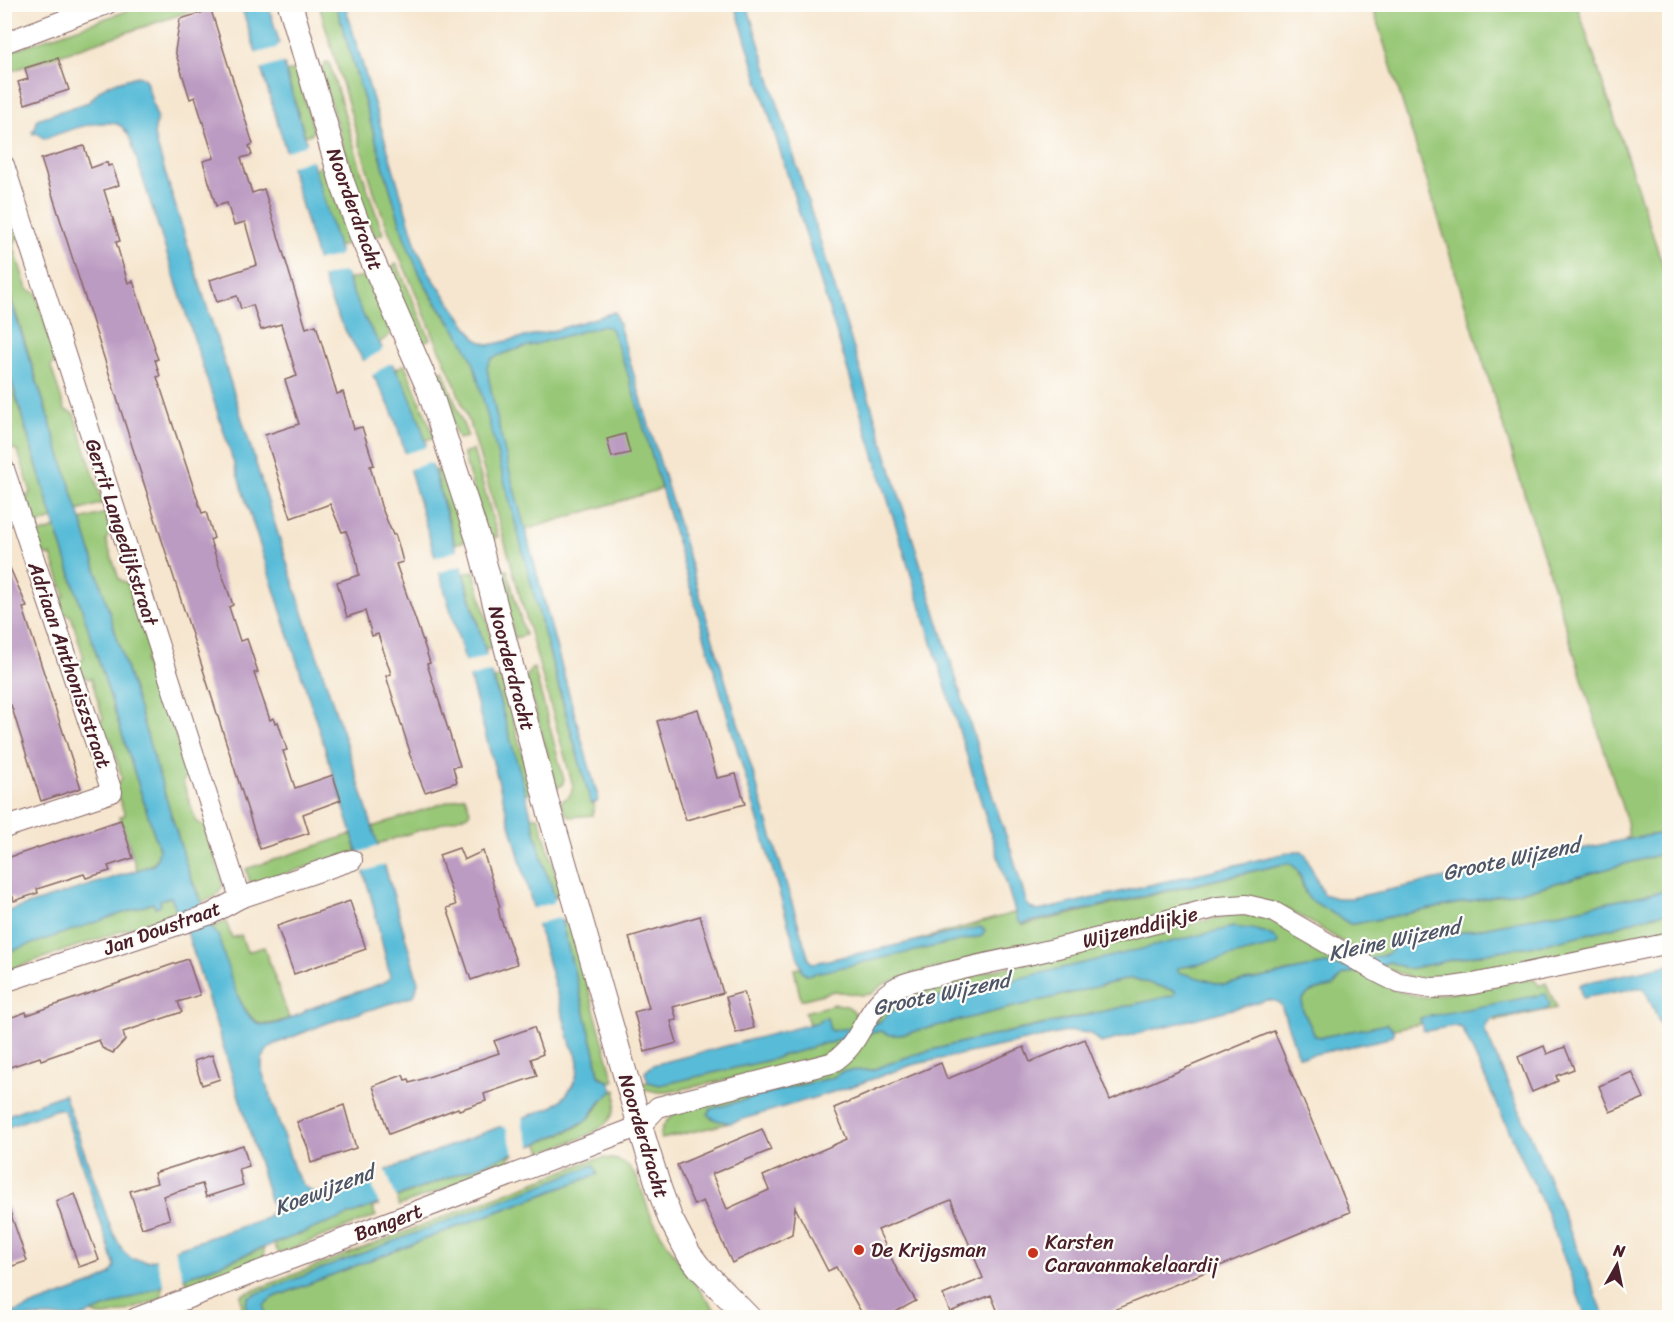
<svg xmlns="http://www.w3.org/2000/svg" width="1674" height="1322" font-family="Sriracha,sans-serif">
<rect width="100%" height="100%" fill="#fdfcf7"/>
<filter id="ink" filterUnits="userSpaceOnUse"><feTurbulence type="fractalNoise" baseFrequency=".0167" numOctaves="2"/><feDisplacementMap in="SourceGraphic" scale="12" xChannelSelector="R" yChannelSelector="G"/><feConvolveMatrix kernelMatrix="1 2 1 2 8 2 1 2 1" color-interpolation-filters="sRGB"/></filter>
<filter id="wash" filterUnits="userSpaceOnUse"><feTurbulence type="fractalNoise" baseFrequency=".008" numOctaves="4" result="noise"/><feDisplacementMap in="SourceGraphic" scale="24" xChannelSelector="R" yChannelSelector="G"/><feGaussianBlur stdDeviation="1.35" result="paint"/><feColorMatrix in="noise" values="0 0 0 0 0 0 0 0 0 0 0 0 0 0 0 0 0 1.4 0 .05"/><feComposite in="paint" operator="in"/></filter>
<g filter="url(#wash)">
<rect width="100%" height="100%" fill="#f6e6cf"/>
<g fill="#98c877" stroke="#717451" stroke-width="1.5">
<polygon points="129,5 209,5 5,73 5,53 127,11 126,6"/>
<path d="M319,5H336L404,236C412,255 419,274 429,292C442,314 459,332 471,354L614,319L661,489L518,532L562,701L591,803H594L593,815L570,817L564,811L560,801C569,799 572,794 573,786L508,553L473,433L455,385L388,229L375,195Z"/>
<polygon points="1372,5 1577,5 1669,284 1669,832 1624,840 1628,836 1628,826"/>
<polygon points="326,62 329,62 363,176 383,234 374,237 355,184 321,72"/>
<polygon points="294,70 297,72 314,131 311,134 305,136 286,72"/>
<polygon points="321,167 325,169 350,240 348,243 338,247 314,169"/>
<polygon points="4,195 18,237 13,245 27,289 36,293 56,358 51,367 65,410 74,414 103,503 78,511 5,279"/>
<polygon points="397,264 430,339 421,343 390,274 394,265"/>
<polygon points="365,276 391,334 379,343 355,301 348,279"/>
<polygon points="4,359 53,519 32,526 25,501 29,493 31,492 18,451 7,446 5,440 12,430 5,407"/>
<polygon points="403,365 405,365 428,421 434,438 425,440 419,419 396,369"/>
<polygon points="443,370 468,437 458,439 437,382 441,371"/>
<polygon points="473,450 498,537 488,540 463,453"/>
<polygon points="442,468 445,471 465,541 455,544 435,470"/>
<path d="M106,513L111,530L106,540L119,579L128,584L150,652L145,661L158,700L166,704L188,773L183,782L196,822L205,826L223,883C218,898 215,897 202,902L189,873L81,520Z"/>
<path d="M56,528L159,849C158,864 150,866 137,870L120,817L125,815L115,788L122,778L110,738L98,734L96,728L103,718L91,678L88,679L80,674L77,668L82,659L84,658L71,616L60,612L58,606L62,597L65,596L51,555L49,556L40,551L35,535Z"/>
<polygon points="504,570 507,570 525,635 515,638 498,579"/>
<polygon points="474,571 493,643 493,647 485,649 464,574"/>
<polygon points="534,668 564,780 562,785 557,788 526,678 531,669"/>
<polygon points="501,677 533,792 525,794 494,679"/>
<polygon points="465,796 470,811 468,815 377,844 372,827"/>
<polygon points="531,817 539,817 561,892 555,899 545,870"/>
<polygon points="352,834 357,852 254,883 250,882 246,869"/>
<polygon points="1669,852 1669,890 1395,946 1388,954 1370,959 1304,918 1273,903 924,971 884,984 871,994 861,995 834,991 801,1000 794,969 869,954 1017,912 1018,921 1024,925 1284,864 1293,864 1297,869 1305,893 1350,924 1354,924 1537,888"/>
<polygon points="171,897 177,911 168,913 168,915 5,971 4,953 153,902 155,907 159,900"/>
<polygon points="1669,912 1669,937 1458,980 1411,978 1379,965 1390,962 1409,969 1475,955 1548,943 1616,927 1642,918"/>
<polygon points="1233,914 1252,914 1272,920 1349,965 1340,967 1291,971 1262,978 1223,985 1177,972 1177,968 1200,964 976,990 909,1005 890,1012 880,1022 873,1024 893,999 917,988"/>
<polygon points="561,920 570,923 614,1081 610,1082 599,1075 595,1053"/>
<path d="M226,922L232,938L241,935L247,952L264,947L289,1018C280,1021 271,1026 262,1024C240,1020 219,948 211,927Z"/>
<path d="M1358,971C1382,984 1397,994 1426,997L1534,978L1539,986L1546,983L1557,1008L1495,1021L1492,1019L1547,1009L1420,1018L1421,1024L1393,1029L1387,1024L1322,1037L1315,1036L1302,1008V1000L1310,992L1333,986L1343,975Z"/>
<path d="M1132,978L1175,991L1176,995L959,1043L913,1055L872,1070L843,1071L832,1078L788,1088L711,1109L716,1120L730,1123L661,1139C659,1127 668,1118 677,1112L820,1073L866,1034L882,1031L900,1035Z"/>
<path d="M835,1004C846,1005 851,1006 857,1016L851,1028L832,1031L819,1022L809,1024L805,1012Z"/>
<polygon points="844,1038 841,1044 826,1054 798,1065 668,1092 658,1092 644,1089 642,1088 640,1084 648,1082 660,1085 774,1059 780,1056 808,1049 814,1045 833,1042 833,1040"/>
<path d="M616,1090C616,1098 617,1106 613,1114C603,1135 563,1144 542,1152L539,1144L531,1146C549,1138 572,1132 587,1120C598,1111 602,1094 616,1090Z"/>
<polygon points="514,1152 515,1154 508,1157 511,1164 399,1206 396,1198"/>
<path d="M604,1158C614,1159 623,1160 630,1168C642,1181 644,1202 652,1218C672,1254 696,1286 721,1317H266L264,1309V1305L272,1298L446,1231L598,1174L594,1166L248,1297L246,1303L247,1311L242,1314L241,1295L592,1160Z"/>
<polygon points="380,1203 379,1205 372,1208 376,1216 280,1253 278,1252 274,1244"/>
<polygon points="264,1248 264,1258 261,1260 190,1287 184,1278"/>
<path d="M162,1286V1298C147,1303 107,1322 94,1314L93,1312Z"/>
</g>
<g fill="#59bcd8" stroke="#526e82" stroke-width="1.5">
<path d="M241,5H268L278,38L287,77L350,287L367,323L405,385L419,419L521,776L545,870L551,884L561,920L595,1053L599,1076L610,1082L613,1091L600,1102L588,1119L571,1129L531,1146L81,1317H5V1316L95,1283L111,1274L115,1266L64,1110L57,1109L5,1128V1116L64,1094L111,1229L123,1251L132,1259L148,1261L159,1258L176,1249L266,1218L273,1210L242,1106L188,935L180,911H177L171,897L160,900L161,905L155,908L153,903L5,953V912L153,865L157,859L159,849L53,519L5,359L4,279L82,523L189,873L211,927L218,935C225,956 239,1021 262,1025C275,1027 291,1017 303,1013L306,1010L383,983L388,980L390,976L372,900L350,827L130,138C128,134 124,129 121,126C105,116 62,132 45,139L36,133L33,134L32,131L35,129L37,119L89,102L100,90L108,85L137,76L144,78L146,81L157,118L154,135L172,195L292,579L347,746L390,883L418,982L415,994L411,997L327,1023L275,1044L267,1050L262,1060V1071L294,1169C306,1196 317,1197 343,1187L554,1106C573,1092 587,1066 571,1045L468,671L397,425C381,377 344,340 328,293C316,260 308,225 298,192C280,129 261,67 241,5Z"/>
<path d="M336,5H345L417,249L431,276L477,340L489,345L556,330L615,312L809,960L812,963L819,962L980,927L985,930L982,936L807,975L802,971L628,374L611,329L608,327L601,326L511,351L492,358L488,364L487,368C498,432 516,496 533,559C554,639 575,718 598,797L597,802L591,803L544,633L474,365C465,339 447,319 432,296C420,278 412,257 404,236Z"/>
<path d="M735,5H747L995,804L1011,850L1027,904L1031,908L1038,911L1296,851H1302L1305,854L1323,894L1336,898H1351L1624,840L1669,832V852L1537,888L1354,924H1350L1309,899C1301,888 1303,868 1288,863L1022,924L1018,921Z"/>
<path d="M1669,890V912L1642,918L1616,927L1548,943L1475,955L1408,969L1390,962L1343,975L1333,986L1310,992L1302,1000V1008L1315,1036L1322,1037L1387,1024L1393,1029V1035L1385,1039L1306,1056H1298L1281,1005L1276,1001L1267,1000L1101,1043L1089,1033L1071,1031L912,1065L853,1086L730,1123L716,1120L709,1116L708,1113L711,1109L788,1088L832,1078L843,1071L872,1070L913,1055L959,1043L1053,1023L1175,995V991L1132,978L900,1035H890L881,1031L834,1040V1042L814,1045L808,1049L780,1056L774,1059L660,1085L648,1082L645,1072L653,1065L819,1022V1020L827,1017L830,1030L832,1031L880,1022L890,1012L909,1005L1233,927C1248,929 1268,929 1278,941L1277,945L1200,964L1177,968L1178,972L1223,985L1262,978L1315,966L1326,964L1341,967L1387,954L1395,946Z"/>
<polygon points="1669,965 1669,983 1665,985 1664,992 1669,1010 1669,1045 1648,996 1643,988 1637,988 1582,998 1579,985 1584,983"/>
<polygon points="1546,994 1550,1004 1547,1009 1492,1019 1486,1024 1485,1031 1536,1148 1605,1317 1586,1317 1548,1215 1462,1028 1454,1026 1426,1031 1423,1030 1420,1018"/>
<path d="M594,1165L598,1174L446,1231L272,1298L264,1305V1309L266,1317H250C246,1310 245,1305 248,1297Z"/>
</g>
<g fill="#f6e6cf">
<polygon points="281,42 287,65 281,63 259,70 254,54 276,48"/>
<polygon points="309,139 316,163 310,160 288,167 283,152 304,146"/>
<polygon points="342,251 349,274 341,272 320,278 315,261 338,256"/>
<polygon points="384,345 396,364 388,364 370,377 362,362 381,351"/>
<polygon points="429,443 437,466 429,463 410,469 408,471 403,454 424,448"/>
<polygon points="459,548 465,567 461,566 437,573 433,558 456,551"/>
<polygon points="489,652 496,674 488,672 467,678 463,663 484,657"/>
<polygon points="381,845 387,864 360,873 354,854"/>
<polygon points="557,897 564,921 557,918 535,925 531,909 552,903"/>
<polygon points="523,1115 522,1124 531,1146 534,1148 514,1155 506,1128 497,1125"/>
<polygon points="385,1168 397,1200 380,1207 368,1174"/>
<polygon points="174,1248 184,1280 164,1286 155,1256"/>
</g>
<g id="blocks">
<g fill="#bc9bc2">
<polygon points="211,10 253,144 249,146 252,155 241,158 252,193 264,189 306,328 316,325 337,394 343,392 354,429 362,427 374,465 370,466 381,506 393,535 395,534 398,543 403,562 396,564 423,641 430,663 427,664 460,766 453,767 457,782 425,792 409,753 410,752 386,676 391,674 378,634 372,636 365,611 347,617 337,582 359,575 356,558 346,531 342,532 330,504 291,518 265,435 299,424 285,380 297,376 281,324 261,330 253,305 241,309 237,296 217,302 210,280 257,265 245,222 234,225 227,203 216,206 203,161 214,158 195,97 190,99 175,51 180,19"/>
<polygon points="58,58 69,90 25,104 18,82 28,79 25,68"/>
<polygon points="84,146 91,168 107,162 108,166 112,165 119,185 104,190 120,241 116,242 128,283 133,281 155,348 154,349 158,359 155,360 160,376 157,377 202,513 206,512 214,538 210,540 233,605 229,607 240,641 247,639 258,672 254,673 270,720 273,718 275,723 278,722 287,750 283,751 295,788 333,775 341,800 303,814 309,833 260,849 41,159"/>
<polygon points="625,434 630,453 612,457 607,439"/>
<polygon points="4,554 27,607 23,608 81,788 41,801 11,705 4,707"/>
<polygon points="698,709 717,778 736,774 745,804 686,820 657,721"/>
<polygon points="121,820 133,858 108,866 110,871 86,878 84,874 37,889 38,893 14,901 13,897 4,899 4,859"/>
<polygon points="459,848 464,860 483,851 500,907 498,908 500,917 517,964 471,980 447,908 456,905 439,855"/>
<polygon points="350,901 366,949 294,974 277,926"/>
<polygon points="700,916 723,993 673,1007 677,1020 671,1021 677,1043 645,1052 634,1012 649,1008 629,937"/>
<polygon points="188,959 200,995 178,1002 182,1012 123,1032 125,1040 113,1053 102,1048 99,1040 41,1060 40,1057 4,1069 4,1020 26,1012 27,1015"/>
<polygon points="744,992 754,1028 736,1033 726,997"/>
<polygon points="534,1027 543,1054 531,1059 537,1076 484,1094 486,1101 459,1110 458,1108 389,1134 373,1086 403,1075 405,1080 409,1079 410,1083 499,1053 494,1041"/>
<polygon points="1274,1031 1350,1212 1097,1317 1000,1317 991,1295 950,1312 943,1295 983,1278 951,1200 878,1230 897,1270 916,1301 886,1317 864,1317 836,1267 828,1271 795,1207 792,1234 732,1263 703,1201 694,1205 677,1165 762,1129 771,1150 712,1174 727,1209 769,1190 763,1176 847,1139 834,1108 941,1063 947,1079 1024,1047 1030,1062 1085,1039 1110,1100"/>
<polygon points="1544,1046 1547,1054 1565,1047 1574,1069 1556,1076 1558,1081 1532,1092 1518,1057"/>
<polygon points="212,1055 220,1079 202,1085 194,1061"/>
<polygon points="1632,1072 1644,1098 1610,1112 1599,1086"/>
<polygon points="344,1105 356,1148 311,1163 308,1148 297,1122"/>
<polygon points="243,1145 249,1166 239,1169 243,1185 206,1197 202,1184 163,1196 170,1219 142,1228 130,1191 157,1183 154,1173"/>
<polygon points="75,1194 99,1260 79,1267 56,1201"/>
<polygon points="8,1206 27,1261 4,1269 4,1207"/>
</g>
</g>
</g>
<g filter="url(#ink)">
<use href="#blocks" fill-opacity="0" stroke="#866564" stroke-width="1.5"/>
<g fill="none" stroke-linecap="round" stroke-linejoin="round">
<g stroke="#866564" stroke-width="22">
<g id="minor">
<polyline points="4,43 107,4"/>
<polyline points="4,165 240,898"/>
<polyline points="4,469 112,792 4,828"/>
<polyline points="4,982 211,914 240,898 352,860"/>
<path d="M136,1318L640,1126L658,1107L831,1063C865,1044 862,1005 899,986C910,981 923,979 934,976C965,968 996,961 1028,955C1091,941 1155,923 1218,907L1246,905L1272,911L1379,973L1399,983L1431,988L1452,987L1473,984L1670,943"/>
</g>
</g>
<g stroke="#866564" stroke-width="26">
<polyline id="tertiary" points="290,4 342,182 363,239 429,389 478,539 547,803 640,1126 659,1188 670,1218 689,1254 699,1267 749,1318"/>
</g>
<use href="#minor" stroke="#fff" stroke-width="20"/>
<use href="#tertiary" stroke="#fff" stroke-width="24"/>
</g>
</g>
<g fill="#c8321e" stroke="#fdfcf7" stroke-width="2">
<circle cx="859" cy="1250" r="6"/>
<circle cx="1033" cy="1253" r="6"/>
</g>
<g text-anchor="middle" stroke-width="4.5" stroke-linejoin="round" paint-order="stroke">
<g font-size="20" fill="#4a1f2b" stroke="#fdfcf7">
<text transform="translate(355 209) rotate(70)" y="7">Noorderdracht</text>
<text transform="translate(122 532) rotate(72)" y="7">Gerrit Langedijkstraat</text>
<text transform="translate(70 665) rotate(71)" y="7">Adriaan Anthoniszstraat</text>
<text transform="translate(512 668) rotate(75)" y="7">Noorderdracht</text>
<text transform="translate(1140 927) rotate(-14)" y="7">Wijzenddijkje</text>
<text transform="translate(162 928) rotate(-20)" y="7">Jan Doustraat</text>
<text transform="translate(644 1136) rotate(73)" y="7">Noorderdracht</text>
<text transform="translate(388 1222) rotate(-21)" y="7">Bangert</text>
</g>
<g font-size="20" fill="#4a1f2b" stroke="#fdfcf7" text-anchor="start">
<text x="1045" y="1249">Karsten<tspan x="1045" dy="23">Caravanmakelaardij</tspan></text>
<text x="871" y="1257">De Krijgsman</text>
</g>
<g font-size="21" font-style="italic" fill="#4f5668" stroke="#fdfcf7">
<text transform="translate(1511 859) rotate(-12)" y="7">Groote Wijzend</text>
<text transform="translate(1394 940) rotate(-12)" y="7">Kleine Wijzend</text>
<text transform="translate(941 994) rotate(-12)" y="7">Groote Wijzend</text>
<text transform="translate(324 1190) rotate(-21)" y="7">Koewijzend</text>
</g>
</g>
<rect width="1674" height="1322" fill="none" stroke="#fdfcf7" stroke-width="24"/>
<g transform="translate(1617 1265) rotate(9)" stroke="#fdfcf7" stroke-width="4.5" paint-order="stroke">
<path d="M0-4.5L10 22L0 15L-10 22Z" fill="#4a1f2b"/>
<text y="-9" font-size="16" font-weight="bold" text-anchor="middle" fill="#4a1f2b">N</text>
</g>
</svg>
